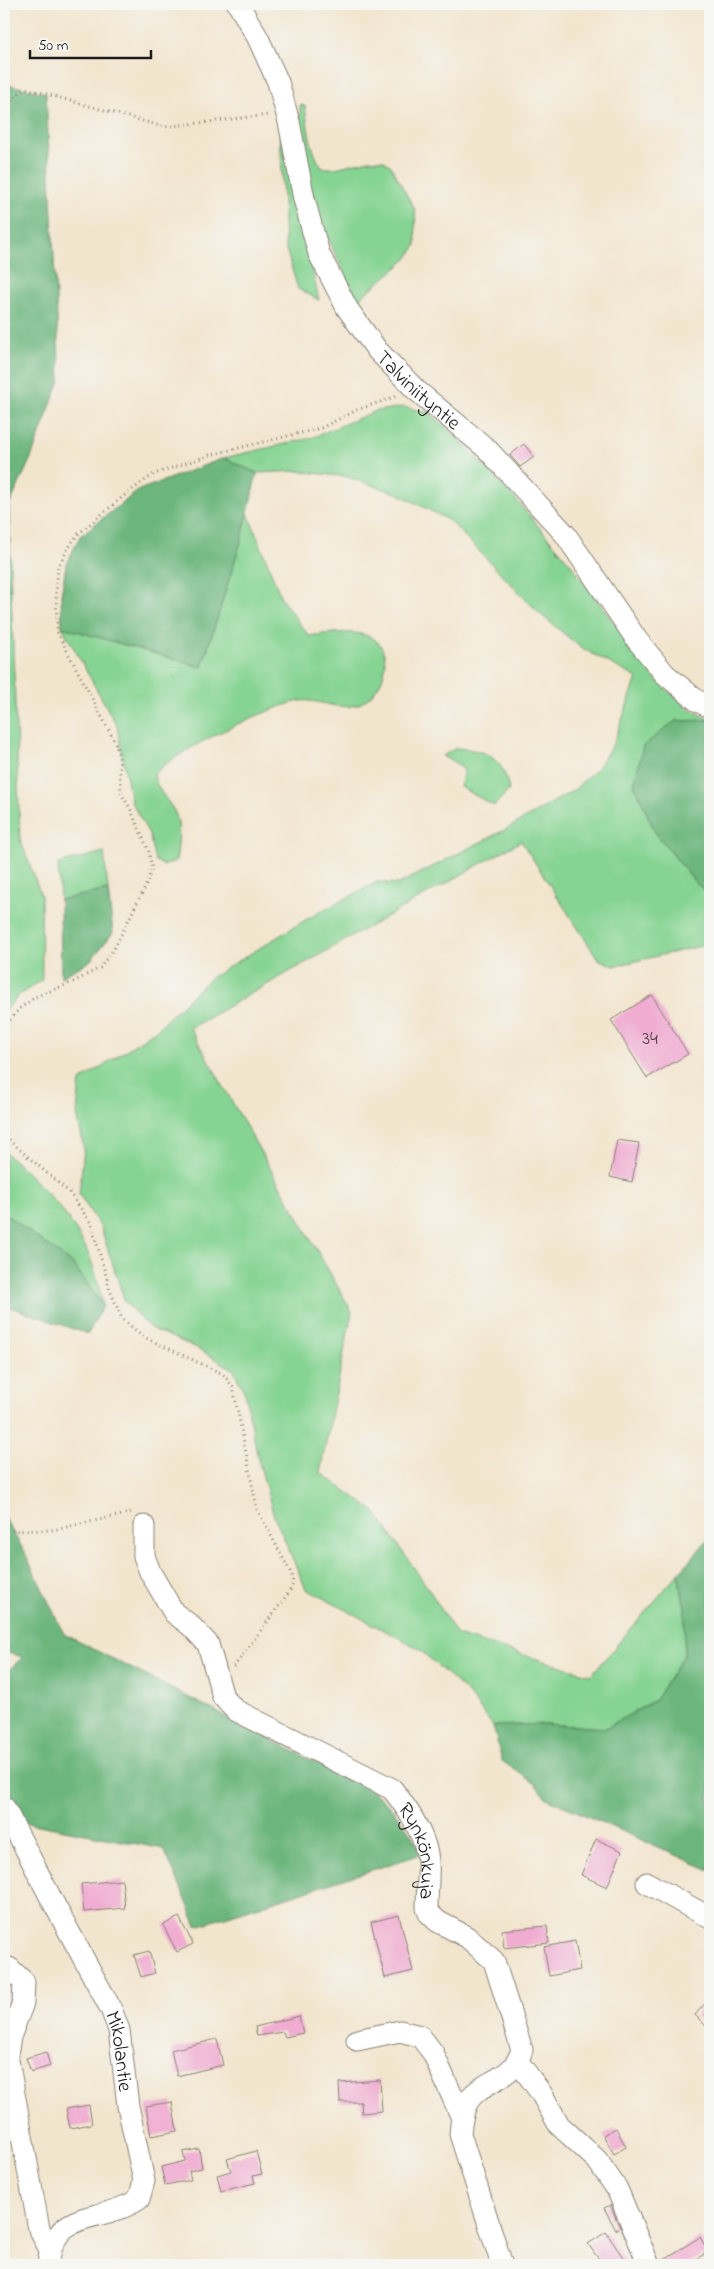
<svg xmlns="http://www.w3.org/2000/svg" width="714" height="2269" font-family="'Indie Flower',sans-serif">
<rect width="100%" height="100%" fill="#f6f6f2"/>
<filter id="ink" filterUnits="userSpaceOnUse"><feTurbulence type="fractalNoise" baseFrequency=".02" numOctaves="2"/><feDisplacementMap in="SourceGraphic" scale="10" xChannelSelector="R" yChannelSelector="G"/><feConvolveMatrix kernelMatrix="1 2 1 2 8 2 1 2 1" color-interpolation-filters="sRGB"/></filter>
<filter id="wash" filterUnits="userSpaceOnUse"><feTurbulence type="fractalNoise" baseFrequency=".0096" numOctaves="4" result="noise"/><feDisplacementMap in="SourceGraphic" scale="20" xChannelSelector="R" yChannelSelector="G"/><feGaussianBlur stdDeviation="1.12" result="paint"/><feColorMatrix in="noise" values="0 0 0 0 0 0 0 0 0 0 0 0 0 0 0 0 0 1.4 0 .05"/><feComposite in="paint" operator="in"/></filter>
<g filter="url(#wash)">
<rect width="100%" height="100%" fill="#f2e5ce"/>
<g fill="#86d493" stroke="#517858">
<path d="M300,105L305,106C308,128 310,150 322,168H335L369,160H383L391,166L415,210L416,245L407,259L357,300L318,217L301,147Z"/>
<polygon points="280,131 319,300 298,289 285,246"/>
<polygon points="404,407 430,413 457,437 516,500 570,563 657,681 685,706 710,720 675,721 655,832 695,882 710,895 710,944 614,966 598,959 521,841 190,1028 352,1312 320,1472 375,1512 428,1588 457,1635 591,1675 678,1574 685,1608 684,1655 655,1700 606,1728 544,1724 493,1726 467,1692 418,1648 306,1589 274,1516 258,1459 245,1393 233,1369 195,1347 150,1328 125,1302 101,1228 79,1194 84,1149 77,1114 80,1081 155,1031 209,979 307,919 377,882 399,884 512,826 574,790 598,767 614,742 637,678 580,647 538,612 450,521 399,494 348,477 298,471 257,473 224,458 311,438 376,411"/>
<path d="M248,513L282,600L309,636C339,632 392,623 384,671C383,684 368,702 356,705C337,711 316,698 300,701C268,707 175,751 154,774C156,789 165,796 173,809C182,823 178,845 176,861L164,866L155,860L149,834L131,801L117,726L62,627L202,667L242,538Z"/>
<polygon points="4,587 11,591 20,839 41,895 42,980 19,995 4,1012"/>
<path d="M456,748C487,750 503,757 509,790L494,806L460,787L464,770L454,762L442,756Z"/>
<polygon points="104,852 108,890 60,900 58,864"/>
<path d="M4,1151C41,1186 78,1219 94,1269C98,1281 100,1294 103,1306L73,1264L4,1213Z"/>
</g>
<g fill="#6cb67d" stroke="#44694c">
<polygon points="4,84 46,93 60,380 31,458 9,506 11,591 4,587"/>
<polygon points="224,458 257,473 242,538 202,667 62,627 61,595 66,565 80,536 139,490"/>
<polygon points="710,720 710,895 695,882 655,832 634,784 643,746 675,721"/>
<polygon points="108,890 113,933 90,961 61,977 60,900"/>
<polygon points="4,1213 73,1264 103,1306 88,1334 4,1305"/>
<path d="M4,1517L24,1551L64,1634L372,1791C396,1810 408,1827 422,1854L197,1926L164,1849L17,1821L4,1798V1674L23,1657L4,1652Z"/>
<polygon points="709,1538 710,1538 710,1870 546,1798 535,1784 502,1761 493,1726 544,1724 606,1728 655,1700 684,1655 685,1608 678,1574"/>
</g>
<g id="blocks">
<g fill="#f0acd1">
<polygon points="524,444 534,457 520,467 510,455"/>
<polygon points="652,995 688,1054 647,1078 611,1020"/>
<polygon points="617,1140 639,1143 632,1182 610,1177"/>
<polygon points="596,1839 622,1851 607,1887 581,1875"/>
<polygon points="122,1880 125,1908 84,1912 81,1884"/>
<polygon points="399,1915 413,1971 385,1978 371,1922"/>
<polygon points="179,1917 193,1944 177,1952 163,1925"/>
<polygon points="547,1926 549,1943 504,1948 502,1930"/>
<polygon points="575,1941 580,1970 549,1976 544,1947"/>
<polygon points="149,1951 155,1973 141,1977 134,1955"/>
<polygon points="710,1998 710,2030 695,2015"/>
<polygon points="299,2016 303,2033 285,2037 283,2032 257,2036 255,2027"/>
<polygon points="217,2039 223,2065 177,2076 171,2050"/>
<polygon points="46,2052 50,2066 31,2072 26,2058"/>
<polygon points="380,2080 382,2111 362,2113 361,2102 340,2102 339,2083"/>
<polygon points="172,2102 177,2131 151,2136 146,2106"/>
<polygon points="89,2105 92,2124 70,2128 66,2109"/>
<polygon points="616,2128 626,2147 614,2154 603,2135"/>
<polygon points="199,2149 202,2168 189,2171 191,2180 165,2185 161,2167 185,2161 183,2152"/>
<polygon points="256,2151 262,2174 253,2176 255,2183 221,2191 217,2175 231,2171 227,2159"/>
<polygon points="610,2205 620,2227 616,2230 604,2208"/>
<polygon points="606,2232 628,2265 603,2265 588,2244"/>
<polygon points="700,2237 708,2252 686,2265 661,2265 661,2261"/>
</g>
</g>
</g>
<g filter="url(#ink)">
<use href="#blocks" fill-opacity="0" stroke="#878075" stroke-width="1"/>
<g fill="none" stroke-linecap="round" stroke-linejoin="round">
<g stroke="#878075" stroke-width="23">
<g id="minor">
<path id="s1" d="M238,4L258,38L278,82L289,122L304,199L319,254L347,308L377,350L416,390L487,449L565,534L637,640L665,674L696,700L710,707"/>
<path id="s2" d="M144,1526V1556L150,1572L174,1613L190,1625L208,1644L223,1697L235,1710L392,1789C408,1809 426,1835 428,1861C429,1876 427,1892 427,1908L429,1913L437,1921L467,1937L494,1961L522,2050C512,2083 480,2079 467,2103C462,2113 461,2123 460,2134L502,2265"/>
<path id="s3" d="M4,1807L54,1904L111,2009L119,2030L128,2106L144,2181L139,2199C100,2225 55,2205 48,2265"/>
<polyline points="647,1883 710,1918"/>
<polyline points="4,1967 9,1968 24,1982 23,2003 10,2037 7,2055 39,2229 50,2250"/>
<polyline points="357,2040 400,2031 420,2036 433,2053 462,2118"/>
<polyline points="519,2063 541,2093 559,2125 597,2160 617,2189 649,2265"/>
</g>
</g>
<g stroke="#878075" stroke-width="3" stroke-dasharray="1 4" stroke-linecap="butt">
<polyline points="4,107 25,88 164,127 268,115"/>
<polyline points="4,1028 19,1009 35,997 73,982 100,968 115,947 146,885 152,868 149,852 130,808 121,793 119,756 115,742 57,632 56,592 58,568 67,550 78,534 126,494 154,474 210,455 321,428 357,410 397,396"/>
<polyline points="4,1131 11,1142 69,1192 91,1223 110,1290 122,1319 144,1337 223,1374 233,1387 257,1509 292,1575 293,1584 290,1591 233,1668"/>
<polyline points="4,1526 8,1531 53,1530 131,1513"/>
</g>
<use href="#minor" stroke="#fff" stroke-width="21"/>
</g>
</g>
<g text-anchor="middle" stroke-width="4.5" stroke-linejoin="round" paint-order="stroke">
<g font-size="19" fill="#514049">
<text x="650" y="1044">34</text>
</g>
<g font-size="21" fill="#1c1c1c" stroke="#f6f6f2">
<text dy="7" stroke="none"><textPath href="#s1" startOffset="435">Talviniityntie</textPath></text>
<text dy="7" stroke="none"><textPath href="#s2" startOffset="459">Rynkönkuja</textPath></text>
<text dy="7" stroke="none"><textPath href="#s3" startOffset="272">Mikolantie</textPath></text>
</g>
</g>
<rect width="714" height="2269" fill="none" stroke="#f6f6f2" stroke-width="20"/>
<path d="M30 50v8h121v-8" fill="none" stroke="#1c1c1c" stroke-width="2.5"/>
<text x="38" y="50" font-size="15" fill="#1c1c1c" stroke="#f6f6f2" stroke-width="4" paint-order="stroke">50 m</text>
</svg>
